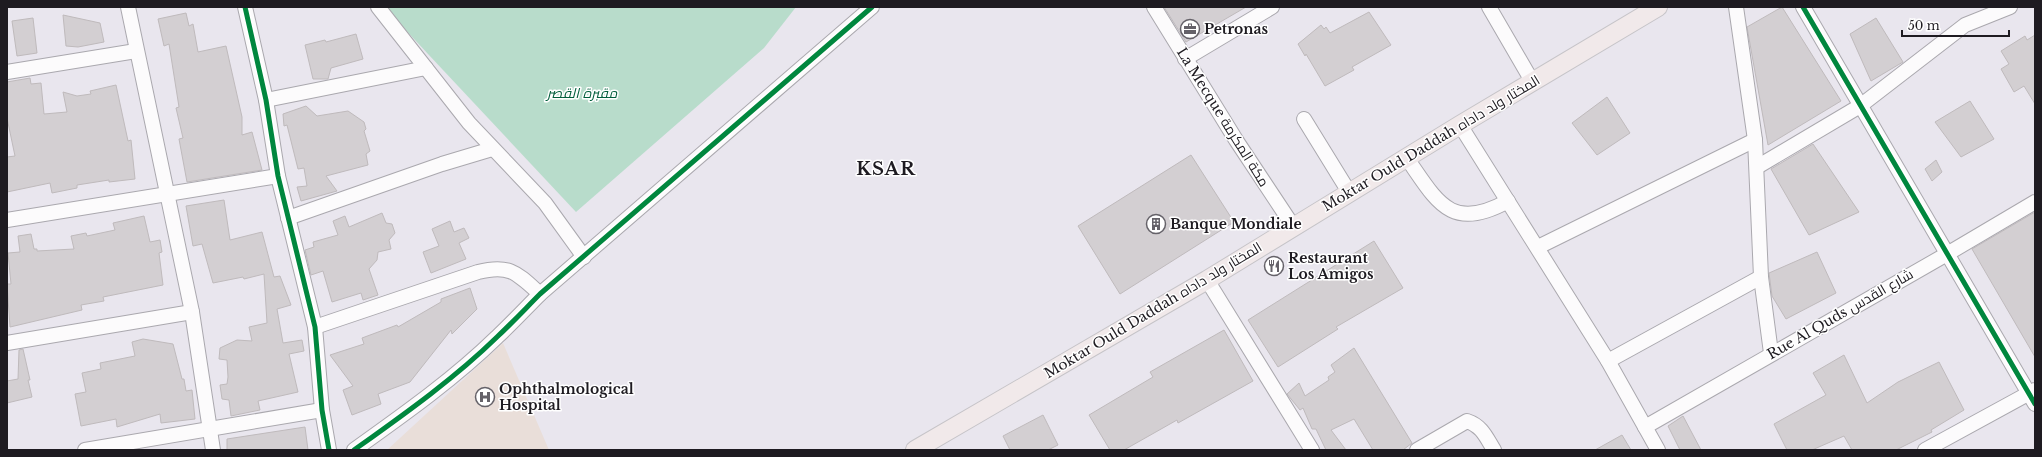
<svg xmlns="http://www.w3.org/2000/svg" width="2042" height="457" font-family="'Libre Baskerville',Cairo,serif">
<rect width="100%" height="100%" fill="#e9e6ee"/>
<polygon fill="#e9ded9" points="503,343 549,450 387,450"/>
<polygon fill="#b8dccb" points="384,7 796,7 764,48 576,212"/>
<g fill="#d3cfd2" stroke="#bfbabc">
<polygon points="1164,7 1246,7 1186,42"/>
<polygon points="1782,7 1841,101 1768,145 1747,27"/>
<polygon points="1369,12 1391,45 1352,67 1354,70 1325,86 1306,54 1305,56 1298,44 1321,25 1324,29 1326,27 1330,33"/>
<polygon points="186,13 189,26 193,24 198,52 226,46 242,117 242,135 252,132 262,170 187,182 179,139 183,138 176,108 179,107 169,44 164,46 158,19"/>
<polygon points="63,15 100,23 104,42 78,47 66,46"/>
<polygon points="33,18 37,53 17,56 12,21"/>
<polygon points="1876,18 1903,62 1871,81 1850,34"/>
<polygon points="356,34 363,59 331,68 328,79 313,79 305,45 325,40 326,42"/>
<polygon points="2035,35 2035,104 2024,86 2014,92 2001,69 2009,64 2001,51 2025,36 2027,40"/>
<polygon points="30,78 31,84 41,83 44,114 67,112 63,92 77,96 91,94 90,91 116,85 128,141 131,140 135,179 109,182 109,180 77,185 77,188 52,193 50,183 7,192 7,157 15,156 7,118 7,82"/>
<polygon points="1607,97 1630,133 1597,155 1572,123"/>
<polygon points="1970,101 1994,139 1961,157 1935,122"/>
<polygon points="306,106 317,116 348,111 364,122 366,129 364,131 370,151 366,154 368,165 326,176 337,191 301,201 297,187 307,186 304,168 298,169 287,125 284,126 283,114"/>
<polygon points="1813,144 1859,212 1809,235 1771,169"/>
<polygon points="1191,155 1234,222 1120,294 1078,226"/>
<polygon points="1936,160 1942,172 1932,181 1925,169"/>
<polygon points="224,200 230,240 262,232 274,277 280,276 291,305 277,309 283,343 302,340 304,351 289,354 298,392 258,401 260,410 231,416 229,400 222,399 220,385 227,384 228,377 227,360 219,359 220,348 237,340 252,341 249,327 267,323 264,274 244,279 243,277 213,283 202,244 193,246 186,206"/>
<polygon points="2035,212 2035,357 1972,249"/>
<polygon points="382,213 386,223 392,224 395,233 389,240 391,249 378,252 377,260 369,269 378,295 363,300 361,293 332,302 323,271 311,275 305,250 314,247 313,242 338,235 333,221 345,216 349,227"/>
<polygon points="144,216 150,242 160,240 162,252 159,253 163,285 103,297 104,301 81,305 82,310 10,327 7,284 11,284 8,253 20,252 18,236 31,234 34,249 37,249 37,251 74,249 71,236 86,233 87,236 115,230 113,223"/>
<polygon points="450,221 454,232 464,228 469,238 459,243 466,259 431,273 423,252 439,246 432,229"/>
<polygon points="1374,241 1403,288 1336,327 1338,329 1278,367 1248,320"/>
<polygon points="1817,252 1836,293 1786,319 1772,296 1769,273"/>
<polygon points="470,288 477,309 452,334 451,330 410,382 378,394 381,404 352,415 343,390 353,386 330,355 364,344 362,338 397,325 398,327 441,302 441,299"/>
<polygon points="1224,330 1253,381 1178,423 1177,420 1124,450 1110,450 1089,415 1153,377 1150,372"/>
<polygon points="143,339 173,344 182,379 184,379 186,391 192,390 195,419 161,423 160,414 117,427 116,419 81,426 75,394 86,392 82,373 101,369 100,363 135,356 132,342"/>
<polygon points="1354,348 1412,443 1403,450 1373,450 1354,419 1331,430 1346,450 1326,450 1316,429 1312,429 1303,408 1300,410 1287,394 1299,383 1305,396 1329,380 1328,377 1335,372 1331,365"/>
<polygon points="23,349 30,380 28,380 32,397 7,403 7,381 18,379 19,350"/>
<polygon points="1844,355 1867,403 1898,382 1939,362 1964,410 1931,430 1932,432 1896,450 1852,450 1844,436 1812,450 1787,450 1774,424 1826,395 1813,373"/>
<polygon points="1043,415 1058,445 1048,450 1010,450 1003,436"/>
<polygon points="1683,416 1701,450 1680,450 1668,426"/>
<polygon points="305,427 308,450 227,450 227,439"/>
<polygon points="1622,435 1631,450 1595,450"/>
</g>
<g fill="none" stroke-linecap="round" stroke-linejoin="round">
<g stroke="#aaa8ae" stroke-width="16">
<g id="minor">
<polyline points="128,7 192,312 213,450"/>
<polyline points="245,7 266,100 278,176 315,327 322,410 329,450"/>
<polyline points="378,7 469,123 545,203 584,257"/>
<polyline points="1154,7 1236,140 1293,226"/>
<polyline points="1489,7 1532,81"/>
<polyline points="1736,7 1755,140 1761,277 1771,353"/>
<polyline points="1803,7 2035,404"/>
<polyline points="1185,59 1272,7"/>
<polyline points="7,72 136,51"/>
<polyline points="266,100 426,68"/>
<polyline points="1304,119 1349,192"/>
<polyline points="1460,125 1608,361 1658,450"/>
<path d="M1406,157C1437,201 1450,233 1508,201"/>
<polyline points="1757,167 1860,106 1965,25 2010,7"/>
<polyline points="288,218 442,164 492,149"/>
<polyline points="7,220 278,176"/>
<polyline points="1538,247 1755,140"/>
<polyline points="1207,280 1312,450"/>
<path d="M315,327L478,272C510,264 517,273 540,294"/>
<polyline points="7,343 192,312"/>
<polyline points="1608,361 1761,277"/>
<polyline points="1645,427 1947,254 2035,202"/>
<polyline points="85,450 322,410"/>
<path d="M354,450C403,415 454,379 497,337C512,323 526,308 540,294L872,7"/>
<path d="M1417,450L1467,421C1482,426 1486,437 1494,450"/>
<polyline points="1925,450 2035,390"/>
</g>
</g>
<g stroke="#c6c4c8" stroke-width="20">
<polyline id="major" points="915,450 1207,280 1460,125 1658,7"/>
</g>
<use href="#minor" stroke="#fcfbfc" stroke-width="14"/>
<use href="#major" stroke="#f1e9ea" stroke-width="18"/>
<g stroke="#fff" stroke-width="8">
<g id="cycleway">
<polyline points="245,7 266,100 278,176 315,327 322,410 329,450"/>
<polyline points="1803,7 2035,404"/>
<path d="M354,450C403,415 454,379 497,337C512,323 526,308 540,294L872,7"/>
</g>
</g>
<use href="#cycleway" stroke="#00873e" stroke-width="5"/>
</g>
<defs>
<g id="office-ring" transform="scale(1)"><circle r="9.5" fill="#fff" stroke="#656269" stroke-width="1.5"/><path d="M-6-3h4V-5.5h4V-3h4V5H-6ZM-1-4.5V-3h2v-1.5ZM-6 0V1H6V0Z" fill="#656269"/></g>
<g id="building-ring" transform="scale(1)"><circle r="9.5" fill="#fff" stroke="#656269" stroke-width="1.5"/><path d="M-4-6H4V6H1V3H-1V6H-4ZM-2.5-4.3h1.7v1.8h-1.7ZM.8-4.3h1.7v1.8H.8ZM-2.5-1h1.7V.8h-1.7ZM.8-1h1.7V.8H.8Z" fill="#656269"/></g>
<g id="restaurant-ring" transform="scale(1)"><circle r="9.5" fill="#fff" stroke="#656269" stroke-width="1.5"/><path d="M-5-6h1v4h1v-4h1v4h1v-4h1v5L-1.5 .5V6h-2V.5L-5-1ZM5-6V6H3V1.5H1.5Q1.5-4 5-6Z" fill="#656269"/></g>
<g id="hospital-ring" transform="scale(1)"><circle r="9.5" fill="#fff" stroke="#656269" stroke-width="1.5"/><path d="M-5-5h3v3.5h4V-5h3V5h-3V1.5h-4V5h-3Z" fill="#656269"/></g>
</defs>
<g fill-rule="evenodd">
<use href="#office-ring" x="1190" y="29"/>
<use href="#building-ring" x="1156" y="224"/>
<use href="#restaurant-ring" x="1274" y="266"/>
<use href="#hospital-ring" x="485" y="397"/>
</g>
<g text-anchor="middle" stroke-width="3" stroke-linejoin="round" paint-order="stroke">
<g font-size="14" font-weight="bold" fill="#1e1b21" stroke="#fff" text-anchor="start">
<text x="1204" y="34">Petronas</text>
<text x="1170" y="229">Banque Mondiale</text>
<text x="1288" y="263">Restaurant<tspan x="1288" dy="16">Los Amigos</tspan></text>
<text x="499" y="394">Ophthalmological<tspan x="499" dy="16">Hospital</tspan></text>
</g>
<g font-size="14" font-style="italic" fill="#005d3b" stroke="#fff">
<text x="582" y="98">مقبرة القصر</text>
</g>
<g font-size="14" fill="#1e1b21" stroke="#fff">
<text transform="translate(1223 117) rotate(58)" y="5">La Mecque مكة المكرمة</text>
<text transform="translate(1431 143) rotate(-31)" y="5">Moktar Ould Daddah المختار ولد داداه</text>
<text transform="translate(1153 310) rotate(-31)" y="5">Moktar Ould Daddah المختار ولد داداه</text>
<text transform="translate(1840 314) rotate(-30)" y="5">Rue Al Quds شارع القدس</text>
</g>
<g font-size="18" font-weight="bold" letter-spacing="1" fill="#1e1b21" stroke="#fff">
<text x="886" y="175">KSAR</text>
</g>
</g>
<rect width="2042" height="457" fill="none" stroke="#1e1b21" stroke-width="16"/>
<path d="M1902 30v6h107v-6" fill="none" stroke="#1e1b21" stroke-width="2"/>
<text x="1908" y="30" font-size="12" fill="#1e1b21" stroke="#ffffff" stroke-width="3" paint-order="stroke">50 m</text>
</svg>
